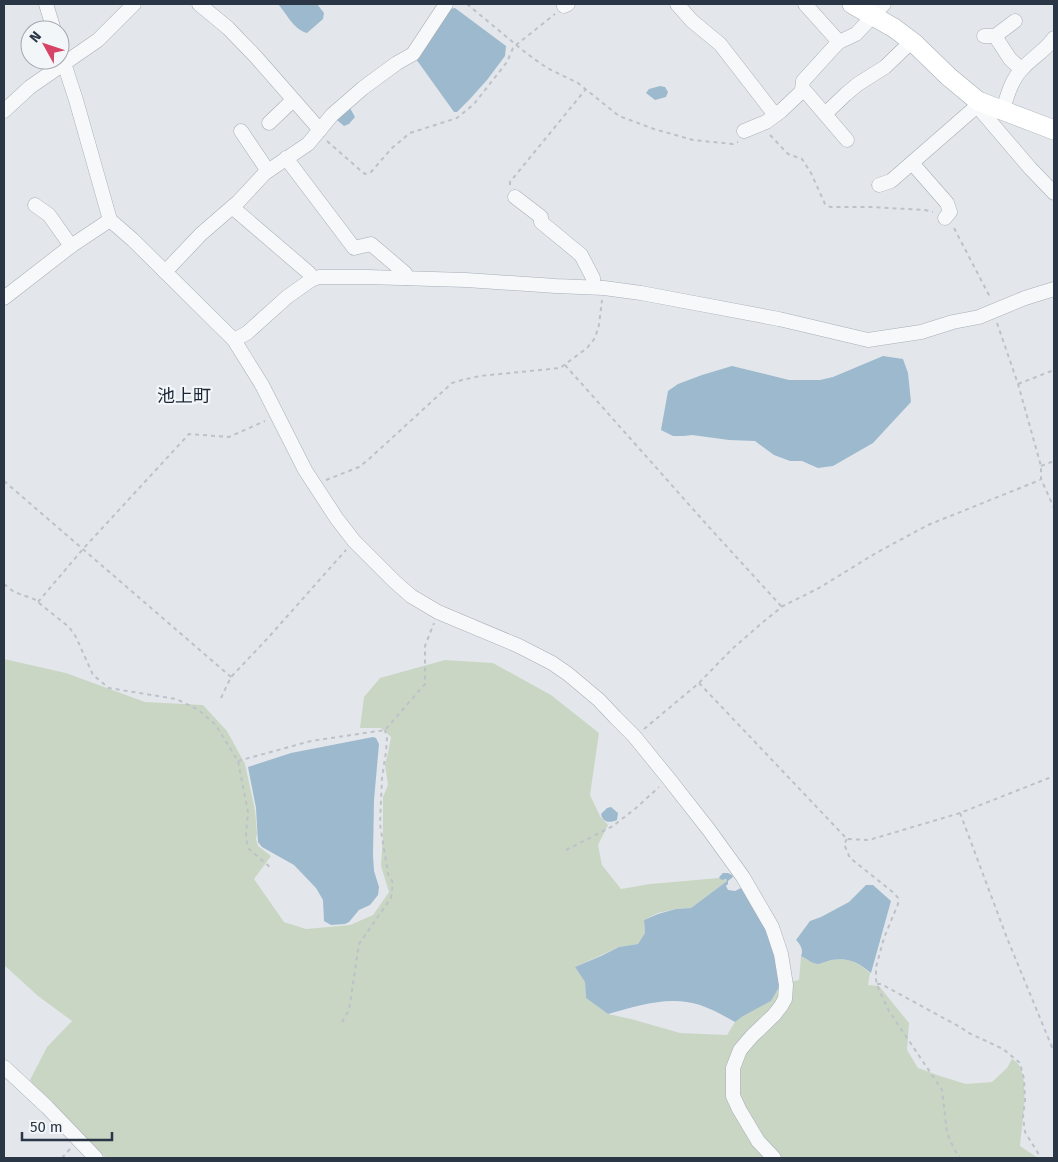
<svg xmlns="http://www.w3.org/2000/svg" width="1058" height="1162" font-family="'Fira Sans','Noto Sans JP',sans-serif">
<rect width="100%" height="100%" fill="#e3e7ec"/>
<path fill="#cad6c4" d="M4,659L66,673L145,702L203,705L227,731L245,764L255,810L257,833L256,839L258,846L271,856L254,879L284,922L306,929L350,925L373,915L389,892L381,866L383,834V797L388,785L385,765L388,753L391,737L381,728H360L364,697L380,678L445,660L493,663L551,695L599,733L590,795L600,816L608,825L598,845L602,865L621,889L650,884L719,878L727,880V881L691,908L676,909L658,913L644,920L645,933L638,944L619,947L575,967L585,982L586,998L608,1014L631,1019L680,1033L727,1035L735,1022L742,1016L771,1001L781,984L799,980L801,956C806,959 812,964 819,964C823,963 827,961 831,960C848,957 858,962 870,973L868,985L879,986L909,1023L907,1050L918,1068L940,1076L966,1084L992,1082L1007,1068L1012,1059C1015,1061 1019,1064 1020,1067C1029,1087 1022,1124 1020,1146L1038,1158H767L761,1157L758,1158H106L41,1095L30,1080L47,1047L72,1021L38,996L4,965Z"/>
<g fill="#9db9ce">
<path d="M278,4H317L324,13L323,19L307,33C293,29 287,14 278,4Z"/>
<polygon points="455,8 506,46 505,56 487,80 469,100 457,112 454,112 416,59 450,9"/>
<polygon points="660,86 665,87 668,92 666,97 655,100 646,93 649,89"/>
<polygon points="350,108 355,117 349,124 344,126 337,120"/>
<polygon points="883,356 903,359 908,373 911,402 873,443 833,466 818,468 802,461 790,461 774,455 755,441 729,440 692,435 684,436 673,436 661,430 668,391 678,384 702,375 732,366 789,380 820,380 833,377"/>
<polygon points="373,737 376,738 379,744 374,800 373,855 374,871 379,887 378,895 370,905 359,910 349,922 345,924 331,925 324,921 323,900 316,888 294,865 262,847 258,842 256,808 248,767 291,753"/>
<path d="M611,807L618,813L617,820C610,823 603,823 601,814L607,808Z"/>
<path d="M723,873H728L732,875L733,877L728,881V884L726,886L728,890L735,891L743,887L761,910L781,964V984L771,1001L743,1016L735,1022C724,1016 712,1009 700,1005C669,995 638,1006 608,1014L586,998L585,982L575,967L601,956L619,947L638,944L645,933L644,920L658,914L676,909L691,908L727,881L726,879L722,880L719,878L720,876Z"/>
<path d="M866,885H873L891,901L871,973C858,962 848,957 831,960C827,961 823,963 819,964C812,964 807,959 801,956C804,950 800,944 796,940L810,921L821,917L849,902Z"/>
</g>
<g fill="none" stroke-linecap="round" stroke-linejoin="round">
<g stroke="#a8aeb7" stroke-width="15">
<g id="street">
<polyline points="46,4 54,30"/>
<polyline points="199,4 228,28 256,57 320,130"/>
<polyline points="677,4 692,21 720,44 775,115"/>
<polyline points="805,4 839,42"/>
<polyline points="564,6 568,4"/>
<polyline points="984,36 995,36 1015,21"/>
<polyline points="995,36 1010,59 1021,69"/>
<polyline points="60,51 76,100 110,220 133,240 234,340 262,385 305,470 337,519 354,541 394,581 411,596 438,612 519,646 552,663 568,674 599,700 615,717 634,736 669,779 709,830 743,877 772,927 781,954 786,985 785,999 781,1006 774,1015 752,1036 740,1050 733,1068 733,1096 739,1109 758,1141 774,1158"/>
<polyline points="802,90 806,92 847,140"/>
<polyline points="978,101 977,106 1030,168 1054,193"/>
<path d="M1003,110C1007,96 1012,78 1023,68C1033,57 1046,50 1054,38"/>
<polyline points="4,111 30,87 98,40 134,4"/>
<polyline points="825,114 846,94 858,84 885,67 912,41"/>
<polyline points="269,123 293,100"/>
<polyline points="241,131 268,171"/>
<polyline points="744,131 766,122 781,111 800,93 802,90 803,81 833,48 839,42 856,34 884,4"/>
<polyline points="286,158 354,248 371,244 405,273 407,278"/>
<polyline points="912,163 947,203 950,212 945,218"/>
<polyline points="879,185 891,181 977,106"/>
<polyline points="515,197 541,217 541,222 581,255 593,278 593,287"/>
<polyline points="35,205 49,215 71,246"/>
<polyline points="232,207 309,273 312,279"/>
<polyline points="165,272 201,234 238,202 265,173 308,144 332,115 363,88 397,63 413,54 446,4"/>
<polyline points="4,298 71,246 110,220"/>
<polyline points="234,340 247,333 287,297 311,280 319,277 367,277 466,280 556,286 604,288 641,293 779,319 868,340 921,332 953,322 979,317 1025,298 1054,289"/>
<polyline points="4,1067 47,1107 96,1158"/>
</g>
</g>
<g stroke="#a8aeb7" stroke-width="20">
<polyline id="secondary" points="852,4 894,28 914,43 949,77 978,101 1054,130"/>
</g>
<g stroke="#bdc2c8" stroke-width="2" stroke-dasharray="4 4" stroke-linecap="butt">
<polyline points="467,4 526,53 547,68 578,83 619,116 654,129 693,140 733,144 738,142"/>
<polyline points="770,135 788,154 802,159 811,173 825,204 830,207 871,207 925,210 933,212"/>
<polyline points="327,141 360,170 365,174 371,172 392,148 410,133 457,118 474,104 507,62 513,48 516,45 555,14"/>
<polyline points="510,185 510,182 586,89"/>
<polyline points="954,228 991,299"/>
<polyline points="997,323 1018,384 1041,466 1041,479 1054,508"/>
<polyline points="565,365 708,526 782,607"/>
<polyline points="1018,384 1054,370"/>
<polyline points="1041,466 1054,461"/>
<polyline points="326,480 359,467 369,459 452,383 462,380 480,376 560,368 587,348 595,338 599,325 602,300"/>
<polyline points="4,481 231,677"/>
<polyline points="4,584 14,592 34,599 69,627 76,637 93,675 109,688 176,699 197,709 215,724 238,761 248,812 246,834 247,844 249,849 271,868"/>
<polyline points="38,602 83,549 189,434 229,437 265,421"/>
<polyline points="699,683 847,839 869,840 960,813 1054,776"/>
<polyline points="221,698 231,677 267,639 346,550"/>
<polyline points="644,729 699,683 732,649 763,622 783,606 819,588 876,553 928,525 1040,480"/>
<polyline points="238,761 311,741 385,730 425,684 425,646 434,623"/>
<polyline points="960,813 1007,938 1054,1052"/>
<polyline points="847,839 844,844 850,858 894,893 898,898 898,904 884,938 876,967 876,980 879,990 889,1011 942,1090 947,1133 954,1149 960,1158"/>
<polyline points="566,850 613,826 636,808 659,787"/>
<polyline points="877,984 881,984 960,1027 969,1033 1003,1049 1020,1063 1024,1079 1025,1100 1023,1117 1025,1132 1041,1158"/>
<polyline points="342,1022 349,1010 359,944 391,898 393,883 388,874 380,824 382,778 386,752 387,738 385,730"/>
<polyline points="62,1158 70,1149"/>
</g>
<use href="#street" stroke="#f6f8fa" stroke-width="14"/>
<use href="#secondary" stroke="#fff" stroke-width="19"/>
</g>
<g text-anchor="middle" stroke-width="4.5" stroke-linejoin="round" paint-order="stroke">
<g font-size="18" fill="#1c2736" stroke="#f3f6f9">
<text x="184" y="402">池上町</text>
</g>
</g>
<rect width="1058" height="1162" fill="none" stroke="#2a3646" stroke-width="10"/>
<g transform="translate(45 45) rotate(310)"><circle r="24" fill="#f3f6f9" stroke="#a3a9b1"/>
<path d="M0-4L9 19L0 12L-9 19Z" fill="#d64367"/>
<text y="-8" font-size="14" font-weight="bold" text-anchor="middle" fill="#2a3646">N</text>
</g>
<path d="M22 1132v8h90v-8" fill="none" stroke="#2a3646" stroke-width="2.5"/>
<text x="30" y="1132" font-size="15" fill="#2a3646" stroke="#f3f6f9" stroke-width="4" paint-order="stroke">50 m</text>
</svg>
